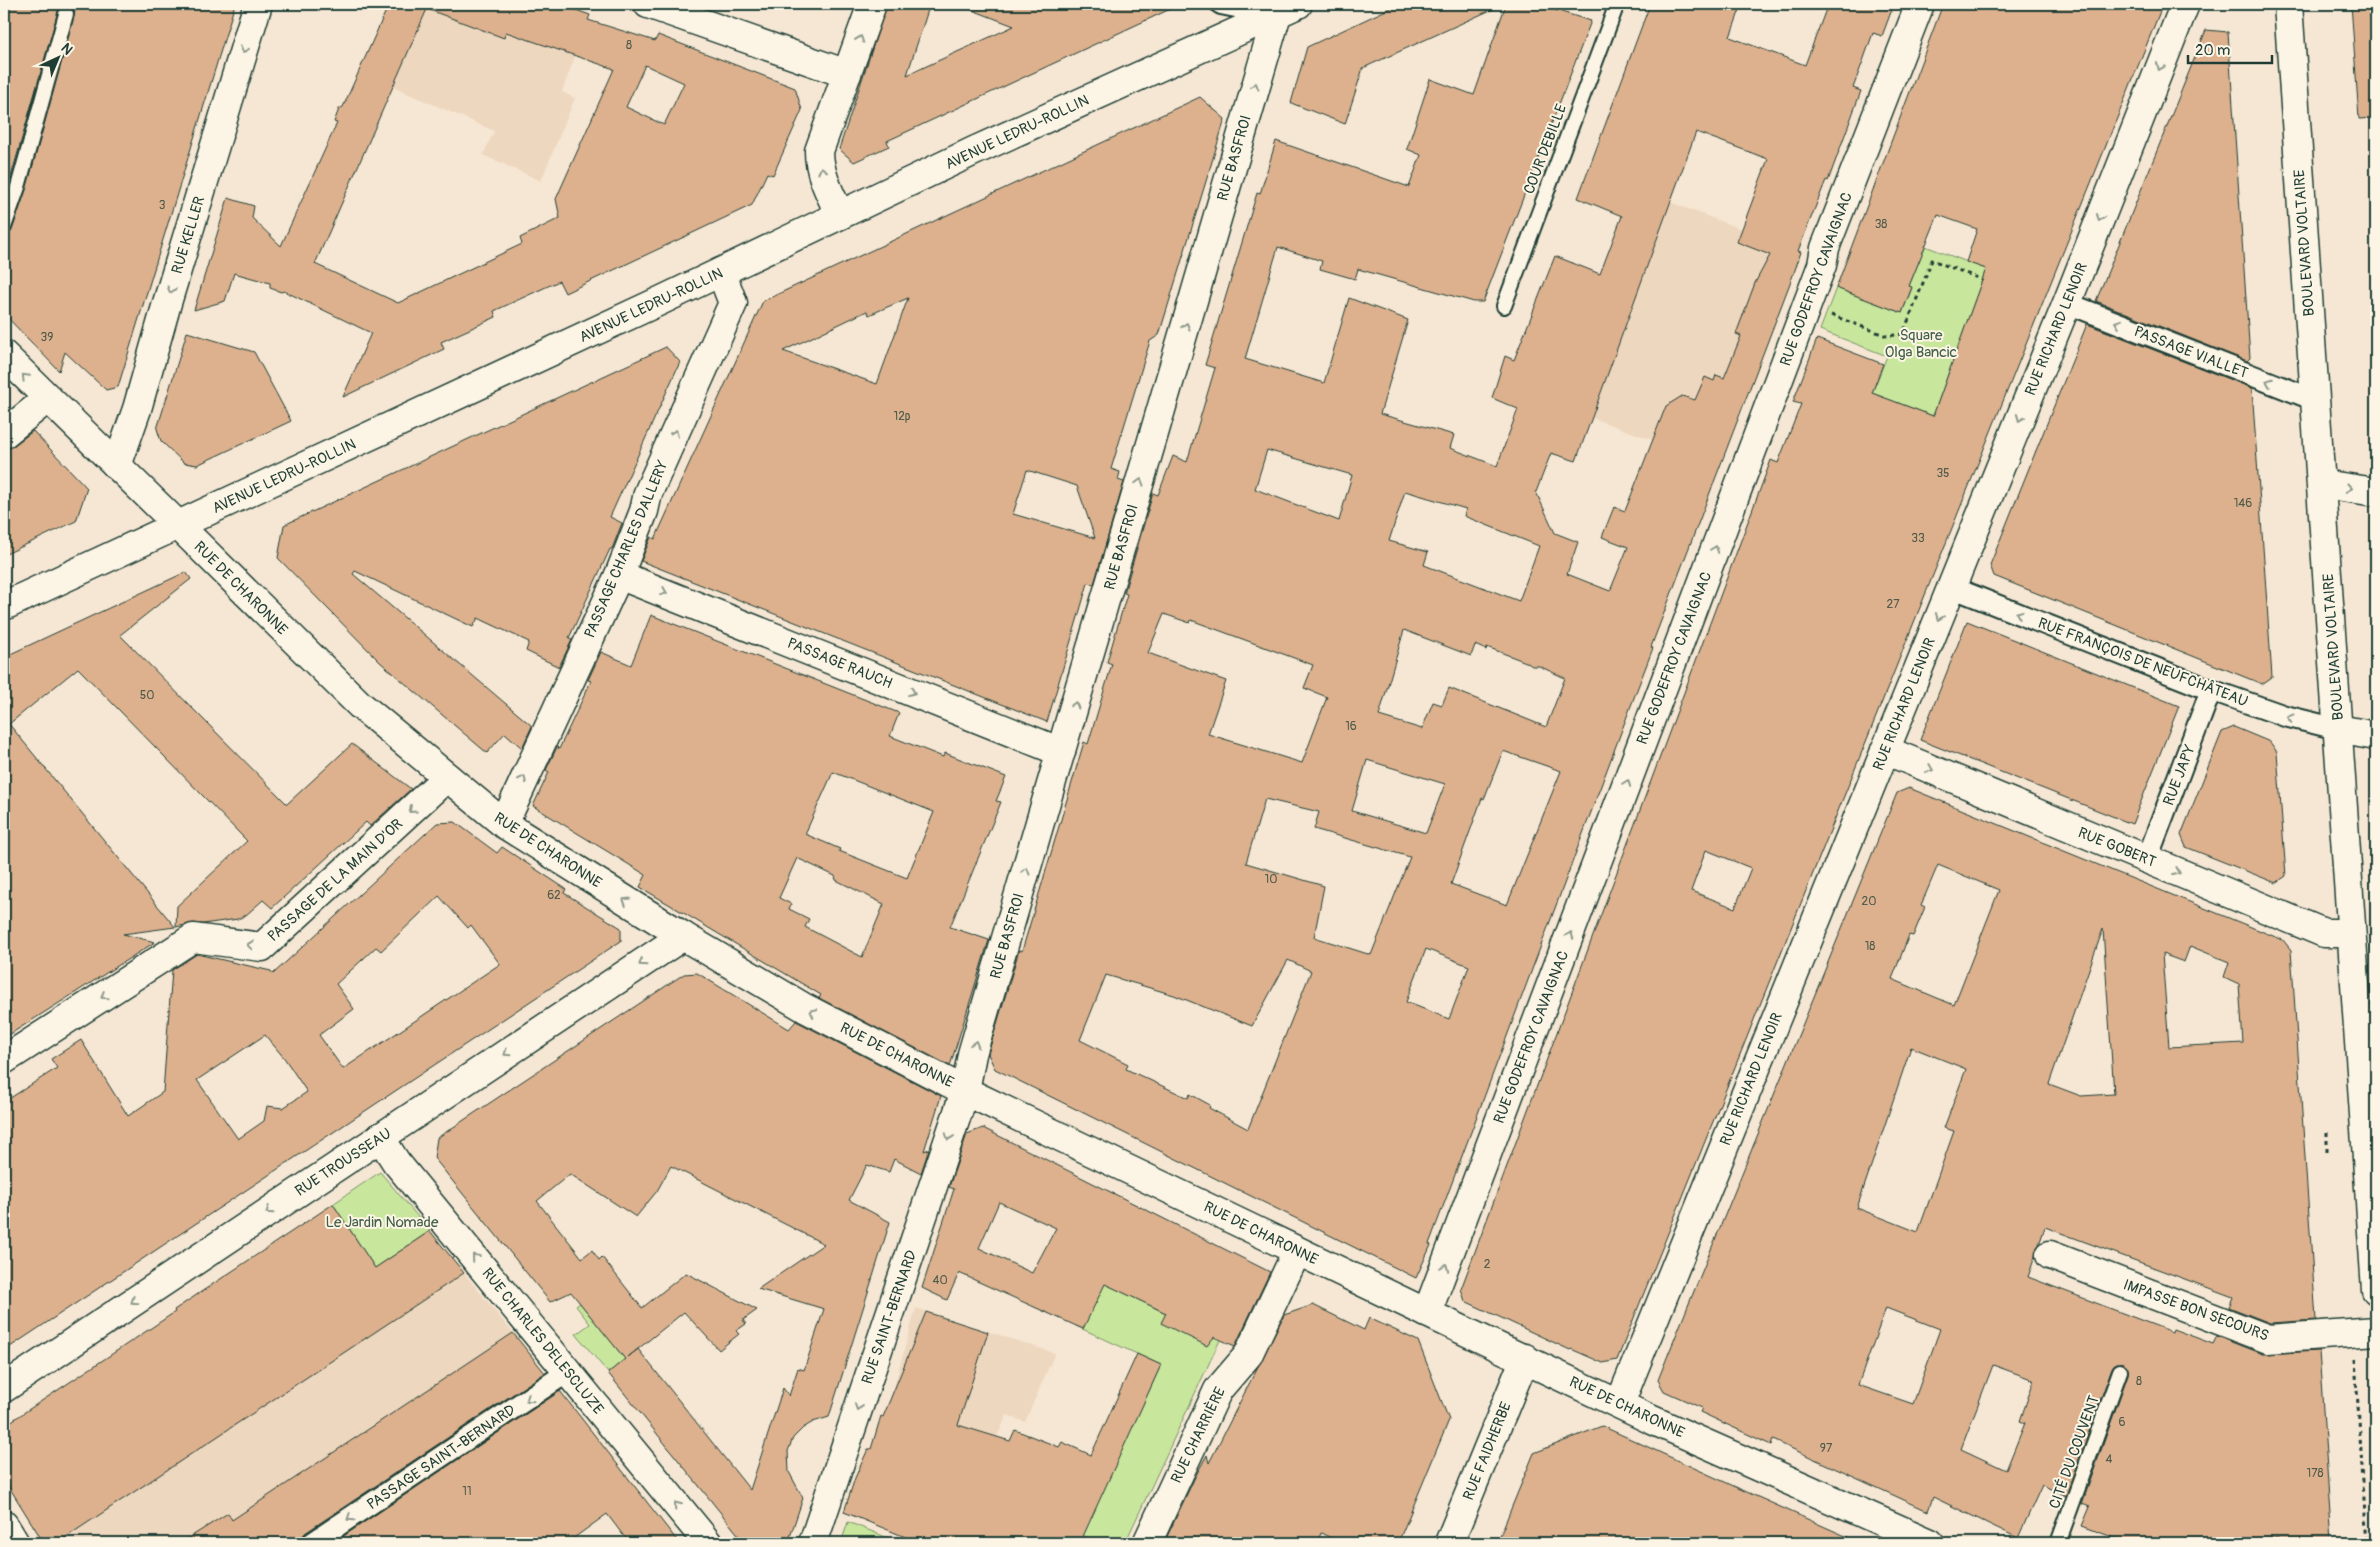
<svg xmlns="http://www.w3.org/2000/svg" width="2380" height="1547" font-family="Pangolin,sans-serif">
<rect width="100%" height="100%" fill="#f6e7d4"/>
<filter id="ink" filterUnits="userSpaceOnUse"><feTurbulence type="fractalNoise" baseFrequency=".02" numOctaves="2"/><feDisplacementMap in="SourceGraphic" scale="10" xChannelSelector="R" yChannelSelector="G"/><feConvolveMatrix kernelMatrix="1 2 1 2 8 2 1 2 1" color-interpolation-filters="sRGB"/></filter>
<g filter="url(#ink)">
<g fill="#eed7bf">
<polygon points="399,4 559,4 590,15 562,92 575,98 541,181 483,155 494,131 393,87 426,12"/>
<polygon points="1670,202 1801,252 1738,420 1736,419 1719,464 1592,418"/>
<polygon points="430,1231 513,1333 197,1543 44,1543 20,1505"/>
<polygon points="916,1308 1055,1353 1025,1422 1007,1415 997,1437 889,1404"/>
</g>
<g fill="#c9e69d" stroke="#749268">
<polygon points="1925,246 1986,269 1933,416 1872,393 1887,356 1820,330 1836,288 1902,313 1912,288 1909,286"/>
<polygon points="380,1172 430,1231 375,1268 333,1204"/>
<polygon points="1098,1280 1220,1340 1125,1543 1100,1543 1082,1535 1161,1365 1076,1326"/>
<polygon points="580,1303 625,1359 608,1373 576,1334 590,1324 576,1306"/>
<polygon points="848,1522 901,1543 841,1543"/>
</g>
<g fill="#ddb18e" stroke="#1f3d34" fill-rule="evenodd">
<polygon points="4,4 235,4 118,387 106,390 65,352 59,371 4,314 4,236 9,234 12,230 26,189 75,12 68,6 60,7 58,12 4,201"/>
<path d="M389,4H559L590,15L588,20L655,41L658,35L795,88L802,110L773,175L767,173L752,205L565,293L559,281L494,311L496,317L441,342L444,349L343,397L371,333L284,291L281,292L270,288V283L234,273L225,301L194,310L228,198L254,206L252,218L281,246L337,123L334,122L339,109L343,107ZM427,9L504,38L506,32L614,69L556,199L560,218L520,238L522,244L398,303L315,264ZM645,65L684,83L664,125L626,107Z"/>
<polygon points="887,4 930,4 907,75 1014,26 962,6 962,4 1181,4 887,141 889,146 854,162 839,149"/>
<polygon points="1399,4 1504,4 1363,68 1345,124 1291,103 1307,47"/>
<path d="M1506,4H1535L1591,21L1483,302H1474L1358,269L1355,279L1320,269L1322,261L1278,247L1245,359L1324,383L1349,298L1408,320L1380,414L1454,435L1450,448L1497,466L1518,409L1492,398L1505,356L1514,360L1555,256L1600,274L1622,216L1578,198L1650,4H1742L1730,37L1805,65L1828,4H1894L1882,36L1873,33L1863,61L1853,88L1861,91L1828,181L1826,180L1798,251L1801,252L1795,270L1651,647L1653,648L1635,695L1429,1244L1431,1245L1416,1278L995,1069L988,1054L1019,950L1022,951L1084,742L1088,744L1112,664L1107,662L1127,594L1124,593L1153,493L1158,495L1173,456L1187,462L1215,368L1205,365L1257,193L1260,194L1276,141L1409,187L1421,155L1407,149L1430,79L1474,95ZM1696,132L1768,159L1737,242L1770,255L1755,283L1736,334L1741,336L1724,378L1716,375L1714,381L1705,377L1695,400L1682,396L1666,406L1625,511L1614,507L1602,537L1628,547L1610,591L1567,574L1578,542L1555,533L1536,492L1551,453L1576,461ZM1267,450L1352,475L1339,521L1255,489ZM1405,491L1466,509L1464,516L1539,546L1519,601L1424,565L1428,552L1389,541ZM1164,614L1190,623L1191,620L1313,665L1304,688L1327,697L1302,763L1208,734L1226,681L1148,653ZM1404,630L1471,656L1475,645L1486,650L1487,647L1526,662L1532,666H1539L1565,678L1546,727L1449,688L1442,705L1433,702L1422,729L1379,716ZM1503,751L1561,771L1507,905L1451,884L1482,798L1484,799ZM1367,760L1445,784L1426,833L1352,811ZM1265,799L1319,812L1314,829L1410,857L1371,955L1314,937L1324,886L1246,863ZM1426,949L1469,966L1449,1019L1406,1002ZM1288,960L1311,971L1248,1129L1209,1108L1210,1105L1190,1094L1188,1098L1126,1069L1128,1064L1080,1040L1106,975L1174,995L1252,1026Z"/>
<path d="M1943,4H2163L1617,1360L1603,1363L1571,1349L1570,1350L1465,1301L1461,1289L1771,460L1778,463L1801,404L1793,402L1817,339L1883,364L1872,393L1933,416L1986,269L1966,262L1977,229L1938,215L1909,286L1912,287L1902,313L1836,288ZM1706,850L1751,868L1735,908L1691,891Z"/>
<polygon points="2351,4 2376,4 2376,118 2359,119"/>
<polygon points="2206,30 2228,32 2250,358 2247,361 2096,301"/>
<path d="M1200,97L1225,119L1159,335L1150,341L1111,469L1120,472L1118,480L1124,482L1094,584L1088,583L1047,722L641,561L651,537L655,539L763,301ZM908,298L877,384L783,351L867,311L869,315ZM1027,470L1077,486L1095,538L1013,514Z"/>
<polygon points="2087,324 2252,388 2272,677 2262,684 1994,576 1990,565"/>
<polygon points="187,332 254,352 291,421 197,465 184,463 161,441 157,429"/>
<polygon points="666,347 680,362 610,517 622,523 612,549 610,549 569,638 572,640 559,667 526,651 529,642 478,618 473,627 355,571 353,574 532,726 522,748 505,733 487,753 380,662 278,558 284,525"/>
<polygon points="33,431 87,488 76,521 4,555 4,449 13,446"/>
<polygon points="186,572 191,579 120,635 287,804 352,744 411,789 370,826 366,822 272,908 263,900 246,915 238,919 203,924 194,923 176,927 177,906 247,841 78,668 9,724 175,927 123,934 155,942 4,1038 4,657"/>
<path d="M651,615L899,713L890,736L943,757L945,753L1006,777L996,801L1001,802L950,927L989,940L950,1066L819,998L821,995L640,887L646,875L533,806L549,772L546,770L557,747L559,749L591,681L588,680L601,652L631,665ZM833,772L934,812L907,878L839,851L840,849L805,834ZM797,858L835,876L836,880L884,904L862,957L805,927L809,919L789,909L791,904L779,898Z"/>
<polygon points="1967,621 2179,706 2132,824 1920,740"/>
<polygon points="2234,727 2270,742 2277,752 2286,876 2276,883 2186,847 2181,835 2222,732"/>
<path d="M1909,788L2283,940L2291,950L2316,1320L2270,1323L2229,1307L2233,1297L2045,1227L2028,1277L2172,1332L2173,1329L2213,1344L2217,1336L2263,1354L2319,1351L2332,1543H2285L2278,1539L2241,1542L2240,1543H2129L2082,1526L2090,1507L2082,1504L2128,1374L2127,1366L2122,1363L2115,1364L2112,1368L2066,1496L2042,1485L2018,1538L1933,1497L1928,1511L1773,1440L1771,1445L1700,1412L1702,1408L1664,1391L1658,1380L1668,1355L1897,793ZM1938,865L1999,890L1954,1005L1892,979L1909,935L1913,936L1925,907L1921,905ZM2103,929L2114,1094L2081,1096L2049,1084ZM2190,946L2229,962L2224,977L2239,984L2243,1043L2169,1047L2162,954L2184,962ZM1911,1047L1966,1069L1944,1128L1954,1131L1918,1232L1857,1208ZM1886,1308L1940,1329L1913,1404L1858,1385ZM1993,1365L2034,1380L2020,1421L2025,1423L2006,1470L1961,1449Z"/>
<path d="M455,822L497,853L502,847L566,889L564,893L621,928V941L4,1351V1102L57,1068L51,1059L81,1040L128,1116L163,1092L172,970L197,954L271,971L273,974L437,823ZM439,896L468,928L471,925L500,964L343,1069L319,1035L354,1009L336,984L376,947L381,951ZM265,1035L285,1059L307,1092L283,1108L267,1106L264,1121L238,1139L197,1080Z"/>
<path d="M697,973L789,1029L796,1021L941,1096L924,1151L929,1149L921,1173L894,1159L889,1172L867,1165L849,1200L890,1222L829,1417L813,1422L803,1428L793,1438L788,1451L789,1472L803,1498L788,1543H745L608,1373L625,1359L571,1292L550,1302L434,1158L437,1138L684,974ZM671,1166L824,1244L758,1289L824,1309L804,1370L798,1368L789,1396L783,1388L750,1490L638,1349L628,1357L684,1312L719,1350L739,1334L736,1331L746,1324L743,1320L757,1310L686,1273L642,1308L602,1257L599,1260L592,1250L582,1258L537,1201L570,1174L636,1217L657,1191Z"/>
<path d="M983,1128L1270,1272L1235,1346L1214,1337L1207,1346L1161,1323L1166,1313L1105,1284L1083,1329L959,1273L947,1300L922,1288L954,1189L949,1187L967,1134ZM999,1202L1056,1228L1032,1273L979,1248Z"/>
<polygon points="333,1204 375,1268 430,1231 464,1273 57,1543 44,1543 4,1479 4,1426 175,1312 174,1310"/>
<polygon points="1313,1305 1364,1330 1369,1318 1418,1341 1449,1420 1398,1543 1341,1543 1321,1533 1317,1543 1164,1543 1195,1477 1207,1455 1209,1463 1284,1315"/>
<polygon points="926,1312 988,1332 958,1425 1010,1441 1015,1430 1059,1447 1062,1442 1091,1455 1137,1354 1161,1365 1080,1543 920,1543 844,1512 855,1478 868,1449 871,1449 881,1416 883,1417"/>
<polygon points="513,1333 545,1373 305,1533 300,1543 181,1543 228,1513 232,1520"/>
<polygon points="560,1391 679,1543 629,1543 607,1514 567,1543 333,1543"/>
<polygon points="1602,1426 1749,1493 1861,1543 1497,1543 1534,1453"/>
</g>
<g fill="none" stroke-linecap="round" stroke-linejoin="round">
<g stroke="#1f3d34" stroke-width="18">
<g id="service">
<polyline points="4,227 18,187 66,14"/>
<polyline points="1504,306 1617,4"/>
<polyline points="2058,1543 2120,1371"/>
</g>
</g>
<g stroke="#1f3d34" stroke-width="24">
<g id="pedestrian">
<polyline points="1221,4 1275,15"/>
<polyline points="2067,303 2315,400"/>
<polyline points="1951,587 2211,690 2285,716 2338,729"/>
<polyline points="2147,859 2211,690"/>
<polyline points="312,1543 569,1371"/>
</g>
</g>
<g stroke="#1f3d34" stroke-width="31">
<g id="minor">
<polyline points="648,4 847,74"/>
<path d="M840,215C830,194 819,174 819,151L872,4"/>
<polyline points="4,355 178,525"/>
<polyline points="4,434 47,399"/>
<polyline points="117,466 137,409 167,303 258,4"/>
<polyline points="2322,484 2376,492"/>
<polyline points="619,575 1061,752"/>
<polyline points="2338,729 2376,736"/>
<polyline points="1885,750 2324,933 2351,933"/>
<polyline points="504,824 619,575 644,511 648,493 733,303 721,272"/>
<polyline points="4,1060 193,938 262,947 447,777"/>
<polyline points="380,1137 396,1162 708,1543"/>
<polyline points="2050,1255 2268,1339 2376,1331"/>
<polyline points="1427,1313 1822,265 1825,248 1920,4"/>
<polyline points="4,1388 683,936"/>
<polyline points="1620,1403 2067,303 2185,4"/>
<polyline points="4,1525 15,1543"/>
<polyline points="813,1543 965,1091 972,1054 1280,4"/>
<polyline points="1147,1543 1218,1390 1248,1355 1297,1251"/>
</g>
</g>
<g stroke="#1f3d34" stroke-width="31">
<g id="tertiary">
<polyline points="178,525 360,705 504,824 683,936 805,1008 965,1091 1427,1313 1650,1419 1930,1543"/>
<polyline points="1449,1543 1525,1358"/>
</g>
</g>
<g stroke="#1f3d34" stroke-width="31">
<g id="secondary">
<polyline points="2288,4 2376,1290"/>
<polyline points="4,606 662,300 974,151 1298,4"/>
</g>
</g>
<g stroke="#1f3d34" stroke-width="3" stroke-dasharray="4 4" stroke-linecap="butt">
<polyline points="1831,315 1887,336 1903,334 1932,260 1983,280"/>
<polyline points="2327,1132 2327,1153"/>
<polyline points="2355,1359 2367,1543"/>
</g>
<use href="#service" stroke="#fcf5e5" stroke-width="14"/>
<use href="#pedestrian" stroke="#fcf5e5" stroke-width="20"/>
<use href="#minor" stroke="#fcf5e5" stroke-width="28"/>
<use href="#tertiary" stroke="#fcf5e5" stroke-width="28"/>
<use href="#secondary" stroke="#fcf5e5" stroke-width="28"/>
</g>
<defs><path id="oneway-chevron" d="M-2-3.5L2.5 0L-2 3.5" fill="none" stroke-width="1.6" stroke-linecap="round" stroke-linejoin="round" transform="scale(1.25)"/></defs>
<g stroke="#8e998c">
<use href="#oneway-chevron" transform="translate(860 39) rotate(-71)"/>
<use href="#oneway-chevron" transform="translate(244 50) rotate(107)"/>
<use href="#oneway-chevron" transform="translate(2160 67) rotate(112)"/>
<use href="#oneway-chevron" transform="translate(1255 86) rotate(-74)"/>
<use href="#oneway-chevron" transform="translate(822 170) rotate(-104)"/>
<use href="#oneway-chevron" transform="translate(2100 218) rotate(112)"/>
<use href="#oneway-chevron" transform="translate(171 290) rotate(107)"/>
<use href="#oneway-chevron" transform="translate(2118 323) rotate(-159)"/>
<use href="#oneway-chevron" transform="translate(1186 326) rotate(-74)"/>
<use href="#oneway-chevron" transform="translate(25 377) rotate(-134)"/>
<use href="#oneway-chevron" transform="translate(2269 382) rotate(-159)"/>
<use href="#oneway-chevron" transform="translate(2020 418) rotate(112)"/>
<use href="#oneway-chevron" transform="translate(675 433) rotate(-66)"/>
<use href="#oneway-chevron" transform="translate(1140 482) rotate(-74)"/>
<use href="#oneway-chevron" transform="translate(2349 488) rotate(9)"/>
<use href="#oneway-chevron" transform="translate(1715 549) rotate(-69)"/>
<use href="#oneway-chevron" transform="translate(664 592) rotate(22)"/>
<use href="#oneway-chevron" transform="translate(2019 614) rotate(-158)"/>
<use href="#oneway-chevron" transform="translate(1939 617) rotate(112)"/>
<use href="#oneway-chevron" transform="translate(912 692) rotate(22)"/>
<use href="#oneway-chevron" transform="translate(1075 705) rotate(-74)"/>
<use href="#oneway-chevron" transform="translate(2290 718) rotate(-165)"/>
<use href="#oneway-chevron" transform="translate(1930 769) rotate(22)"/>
<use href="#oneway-chevron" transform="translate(523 779) rotate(-65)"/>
<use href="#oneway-chevron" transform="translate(1627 783) rotate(-69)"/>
<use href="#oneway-chevron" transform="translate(412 810) rotate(138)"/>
<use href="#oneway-chevron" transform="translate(1026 871) rotate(-74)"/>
<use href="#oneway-chevron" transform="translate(2177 872) rotate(23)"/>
<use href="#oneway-chevron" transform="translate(626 901) rotate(-148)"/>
<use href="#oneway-chevron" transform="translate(1570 935) rotate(-69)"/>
<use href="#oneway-chevron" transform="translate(250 945) rotate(-173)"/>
<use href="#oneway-chevron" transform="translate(642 963) rotate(146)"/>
<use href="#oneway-chevron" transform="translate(104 996) rotate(147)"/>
<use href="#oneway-chevron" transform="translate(813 1012) rotate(-153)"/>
<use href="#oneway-chevron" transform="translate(975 1044) rotate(-74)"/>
<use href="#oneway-chevron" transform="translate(507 1053) rotate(146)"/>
<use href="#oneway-chevron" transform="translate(949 1137) rotate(109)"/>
<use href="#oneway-chevron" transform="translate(269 1211) rotate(146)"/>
<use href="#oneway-chevron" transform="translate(475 1257) rotate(-130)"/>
<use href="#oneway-chevron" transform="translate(1445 1267) rotate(-69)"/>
<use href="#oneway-chevron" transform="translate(134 1301) rotate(146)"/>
<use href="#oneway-chevron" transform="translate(529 1399) rotate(146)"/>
<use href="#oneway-chevron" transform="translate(858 1407) rotate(109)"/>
<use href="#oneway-chevron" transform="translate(677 1505) rotate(-129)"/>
<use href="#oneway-chevron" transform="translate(350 1518) rotate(146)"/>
</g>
</g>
<g text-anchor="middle" stroke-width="4" stroke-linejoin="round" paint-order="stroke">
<g font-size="12" fill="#4e5a4a">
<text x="629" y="49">8</text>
<text x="162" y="209">3</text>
<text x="1881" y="228">38</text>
<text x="47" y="341">39</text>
<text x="902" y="420">12p</text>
<text x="1943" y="477">35</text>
<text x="2243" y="507">146</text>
<text x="1918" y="542">33</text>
<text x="1893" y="608">27</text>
<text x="147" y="699">50</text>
<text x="1351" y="730">16</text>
<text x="1271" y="883">10</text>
<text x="554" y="899">62</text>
<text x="1869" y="905">20</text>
<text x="1870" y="950">18</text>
<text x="1487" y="1268">2</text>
<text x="940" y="1284">40</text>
<text x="2139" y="1385">8</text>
<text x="2122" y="1426">6</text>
<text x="1826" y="1452">97</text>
<text x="2109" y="1463">4</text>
<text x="2315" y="1477">178</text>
<text x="467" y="1495">11</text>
</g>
<g font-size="15" fill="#1f3d34" stroke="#fcf5e5">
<text transform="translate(1017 132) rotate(-25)" y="5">AVENUE LEDRU-ROLLIN</text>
<text transform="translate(1545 149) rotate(-69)" y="5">COUR DEBILLE</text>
<text transform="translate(1234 158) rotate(-74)" y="5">RUE BASFROI</text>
<text transform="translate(188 235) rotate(-73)" y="5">RUE KELLER</text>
<text transform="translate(2304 243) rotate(-94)" y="5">BOULEVARD VOLTAIRE</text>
<text transform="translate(1816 279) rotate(-70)" y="5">RUE GODEFROY CAVAIGNAC</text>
<text transform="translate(651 305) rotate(-25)" y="5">AVENUE LEDRU-ROLLIN</text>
<text transform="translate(2056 329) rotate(-68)" y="5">RUE RICHARD LENOIR</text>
<text transform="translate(2191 352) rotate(21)" y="5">PASSAGE VIALLET</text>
<text transform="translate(284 476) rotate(-25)" y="5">AVENUE LEDRU-ROLLIN</text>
<text transform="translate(1121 547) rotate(-74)" y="5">RUE BASFROI</text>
<text transform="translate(626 549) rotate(-67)" y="5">PASSAGE CHARLES DALLERY</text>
<text transform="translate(241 588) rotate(45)" y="5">RUE DE CHARONNE</text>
<text transform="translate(2333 647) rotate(-94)" y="5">BOULEVARD VOLTAIRE</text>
<text transform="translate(1674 658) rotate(-69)" y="5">RUE GODEFROY CAVAIGNAC</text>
<text transform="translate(2143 662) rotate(21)" y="5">RUE FRANÇOIS DE NEUFCHÂTEAU</text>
<text transform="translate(840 663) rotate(22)" y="5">PASSAGE RAUCH</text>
<text transform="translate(1904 704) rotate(-68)" y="5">RUE RICHARD LENOIR</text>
<text transform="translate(2179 775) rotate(-69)" y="5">RUE JAPY</text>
<text transform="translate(2117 847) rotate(22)" y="5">RUE GOBERT</text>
<text transform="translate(548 850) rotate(33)" y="5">RUE DE CHARONNE</text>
<text transform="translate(335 880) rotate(-42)" y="5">PASSAGE DE LA MAIN D'OR</text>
<text transform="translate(1007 936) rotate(-74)" y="5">RUE BASFROI</text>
<text transform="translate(1531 1037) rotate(-69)" y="5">RUE GODEFROY CAVAIGNAC</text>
<text transform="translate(897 1055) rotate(27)" y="5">RUE DE CHARONNE</text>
<text transform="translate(1751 1079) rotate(-68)" y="5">RUE RICHARD LENOIR</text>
<text transform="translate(343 1162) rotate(-33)" y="5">RUE TROUSSEAU</text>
<text transform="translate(1261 1233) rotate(26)" y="5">RUE DE CHARONNE</text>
<text transform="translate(2196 1310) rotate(20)" y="5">IMPASSE BON SECOURS</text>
<text transform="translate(889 1317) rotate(-71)" y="5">RUE SAINT-BERNARD</text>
<text transform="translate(543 1341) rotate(51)" y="5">RUE CHARLES DELESCLUZE</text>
<text transform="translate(1627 1407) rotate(25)" y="5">RUE DE CHARONNE</text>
<text transform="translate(1198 1435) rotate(-64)" y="5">RUE CHARRIÈRE</text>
<text transform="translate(1487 1451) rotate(-68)" y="5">RUE FAIDHERBE</text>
<text transform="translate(2074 1452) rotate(-70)" y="5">CITÉ DU COUVENT</text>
<text transform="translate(441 1457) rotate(-34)" y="5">PASSAGE SAINT-BERNARD</text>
</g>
<g font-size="15" fill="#415f49" stroke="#fcf5e5">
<text x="1921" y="340">Square<tspan x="1921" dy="17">Olga Bancic</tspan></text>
<text x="382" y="1227">Le Jardin Nomade</text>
</g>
</g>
<rect width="2380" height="1547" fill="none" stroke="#fcf5e5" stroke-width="20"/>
<rect x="10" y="10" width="2360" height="1527" fill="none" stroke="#1f3d34" stroke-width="2" filter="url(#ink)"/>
<g transform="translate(58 58) rotate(44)" stroke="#fcf5e5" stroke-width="4" paint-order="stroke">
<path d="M0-4L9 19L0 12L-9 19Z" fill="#1f3d34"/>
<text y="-8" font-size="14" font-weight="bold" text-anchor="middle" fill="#1f3d34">N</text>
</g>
<path d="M2188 55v8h84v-8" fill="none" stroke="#1f3d34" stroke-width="2.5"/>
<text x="2195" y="55" font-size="15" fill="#1f3d34" stroke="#fcf5e5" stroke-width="4" paint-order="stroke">20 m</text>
</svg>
